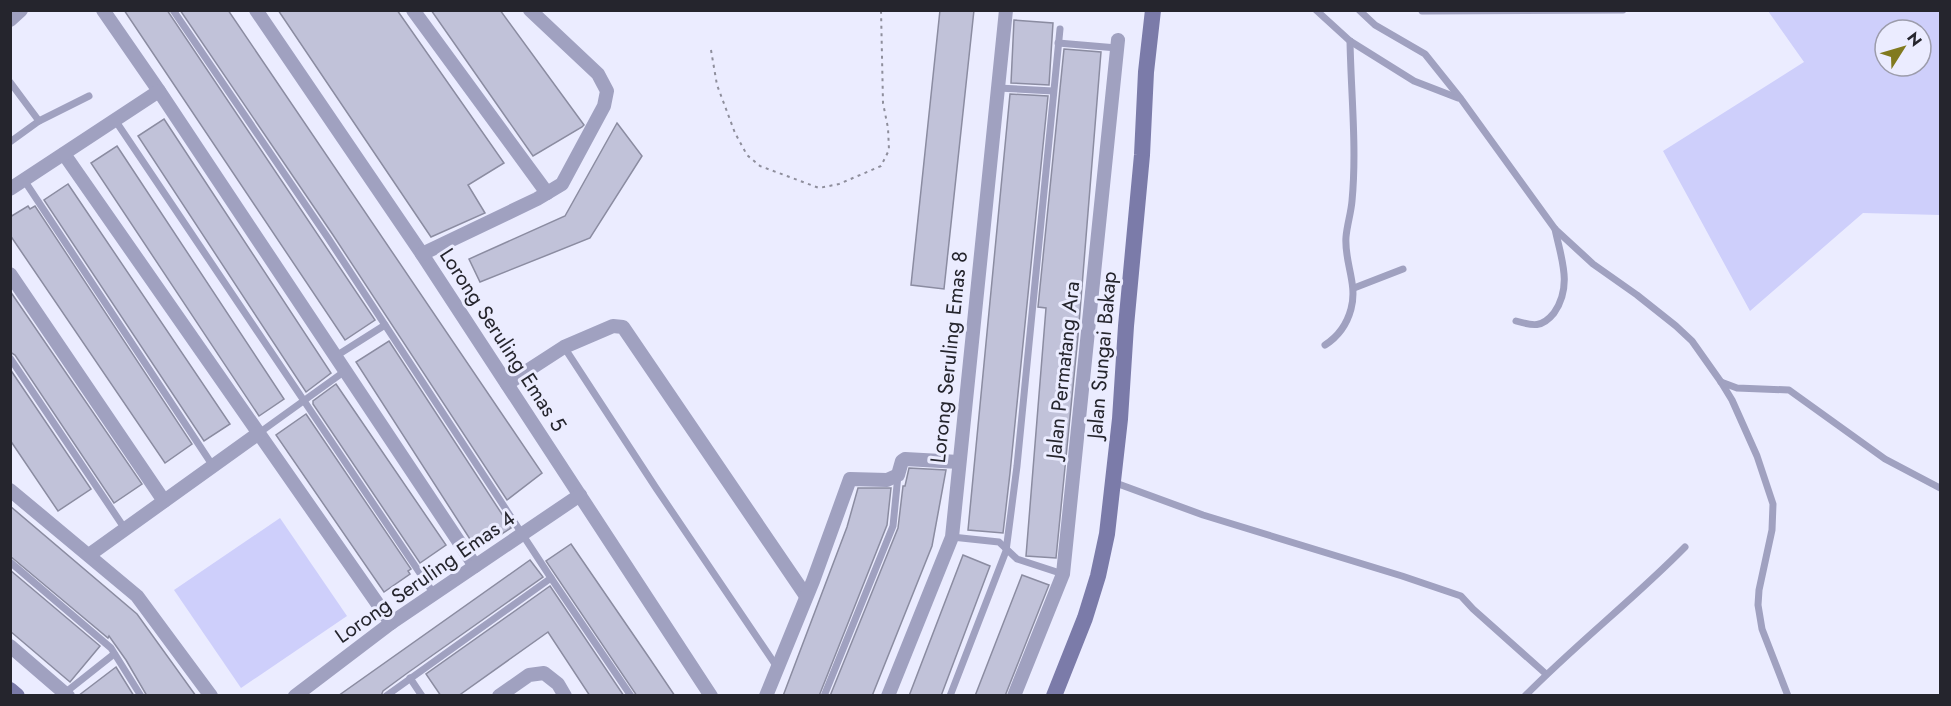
<svg xmlns="http://www.w3.org/2000/svg" width="1951" height="706" font-family="Jost,sans-serif">
<rect width="100%" height="100%" fill="#ebecff"/>
<g fill="#cecffb" fill-rule="evenodd">
<path d="M1768,11H1940V215L1863,213L1750,311L1663,151L1804,62ZM1885,30H1921V66H1885Z"/>
<polygon points="280,518 347,616 241,688 174,590"/>
</g>
<g fill="#c1c2d9" stroke="#8b8ca1" stroke-width="1.5">
<polygon points="124,10 167,10 375,320 345,340"/>
<polygon points="180,10 228,10 542,473 507,500 333,235"/>
<polygon points="278,10 397,10 504,163 468,185 485,213 431,237"/>
<polygon points="431,10 500,10 584,125 582,127 533,156"/>
<polygon points="940,10 974,10 944,289 911,285"/>
<polygon points="1014,20 1053,23 1049,85 1011,83"/>
<polygon points="1064,49 1101,52 1078,336 1056,558 1026,556 1046,308 1038,307"/>
<polygon points="1010,94 1048,96 1010,473 1003,533 968,530"/>
<polygon points="164,119 331,373 306,392 138,136"/>
<polygon points="617,123 642,156 590,238 480,282 469,259 565,216"/>
<polygon points="117,146 284,399 259,416 91,163"/>
<polygon points="68,184 230,424 204,441 44,200"/>
<polygon points="28,206 30,209 35,206 192,444 165,463 10,235 10,217"/>
<polygon points="10,291 142,484 114,503 15,355 10,352"/>
<polygon points="389,341 511,528 477,550 356,362"/>
<polygon points="10,369 91,489 58,511 10,440"/>
<polygon points="336,384 446,545 420,563 313,404 313,401"/>
<polygon points="306,414 411,569 408,571 410,574 384,592 276,435"/>
<polygon points="909,468 946,470 932,546 872,696 830,696 898,528 903,486 905,486"/>
<polygon points="858,488 891,488 887,525 819,696 783,696 847,527"/>
<polygon points="10,506 137,614 196,696 147,696 126,660 109,636 108,638 10,556"/>
<polygon points="571,544 650,659 675,696 637,696 546,561"/>
<polygon points="963,555 990,566 941,696 909,696"/>
<polygon points="530,560 543,577 406,674 383,691 381,696 338,696"/>
<polygon points="10,570 100,646 70,682 10,631"/>
<polygon points="1022,575 1049,585 1041,605 1005,696 975,696"/>
<polygon points="550,586 624,696 590,696 548,632 458,696 441,696 426,674"/>
<polygon points="116,667 134,696 78,696"/>
</g>
<g fill="none" stroke-linecap="round" stroke-linejoin="round">
<polyline stroke="#8e8e9c" stroke-width="2" stroke-dasharray="3 4.5" stroke-linecap="butt" points="711,50 717,85 735,133 747,155 760,166 819,188 839,184 881,166 889,150 888,128 883,103 881,10"/>
<g stroke="#a0a1c0" stroke-width="7">
<polyline points="173,10 328,238 551,578"/>
<polyline points="1316,10 1350,41 1414,81 1458,98"/>
<polyline points="1359,10 1375,25 1425,54 1461,99 1555,229 1593,264 1637,295 1676,326 1692,341 1721,382 1732,400 1757,456 1773,504 1772,530 1759,590 1758,605 1762,629 1788,696"/>
<polyline points="1422,11 1623,10"/>
<polyline points="1058,43 1117,48"/>
<polyline points="10,82 39,121"/>
<polyline points="998,88 1053,91"/>
<polyline points="115,120 434,594"/>
<polyline points="10,142 39,121 89,96"/>
<polyline points="24,180 213,466"/>
<polyline points="1354,288 1403,269"/>
<path d="M1516,321C1533,326 1542,328 1554,313C1573,286 1561,258 1555,229"/>
<path d="M1325,345C1339,336 1347,324 1351,309C1358,284 1344,262 1346,237C1347,225 1351,213 1352,201C1357,148 1351,94 1350,41"/>
<polyline points="564,347 656,488 777,667"/>
<polyline points="336,356 385,325"/>
<polyline points="10,358 125,529"/>
<polyline points="1721,382 1737,388 1789,390 1885,459 1940,488"/>
<polyline points="259,433 345,371"/>
<polyline points="1113,482 1203,515 1402,576 1461,596 1473,609 1546,674"/>
<polyline points="952,537 999,542 1017,559 1063,574"/>
<polyline points="10,562 111,648 141,696"/>
<polyline points="410,678 422,696"/>
<polyline points="66,692 114,654"/>
<polyline points="386,696 551,578 631,696"/>
<polyline points="824,696 893,526 898,475"/>
<polyline points="950,696 1006,551 1017,466 1060,29"/>
<path d="M1525,696C1576,644 1634,599 1685,547"/>
</g>
<g stroke="#a0a1c0" stroke-width="14">
<polyline points="103,10 159,91 475,566"/>
<polyline points="256,10 422,254 711,696"/>
<polyline points="413,10 547,193"/>
<polyline points="10,20 21,10"/>
<polyline points="64,154 391,623"/>
<polyline points="10,189 159,91"/>
<polyline points="422,254 537,199 562,184 604,106 607,91 598,74 530,10"/>
<polyline points="10,274 164,501"/>
<polyline points="507,384 564,347 613,326 623,327 806,596"/>
<polyline points="10,490 137,596 211,696"/>
<polyline points="89,555 259,433"/>
<polyline points="10,646 68,696"/>
<polyline points="295,696 391,623 580,495"/>
<polyline points="499,696 529,675 544,673 558,684 565,696"/>
<polyline points="766,696 813,581 850,479 887,480 898,475 902,461 905,459 959,462"/>
<polyline points="888,696 952,537 1006,10"/>
<polyline points="1014,696 1063,574 1118,40"/>
</g>
<g stroke="#7b7ba9" stroke-width="16">
<polyline points="10,690 17,696"/>
<polyline points="1054,696 1085,618 1098,576 1107,534 1120,419 1126,326 1142,155 1146,72 1153,10"/>
</g>
</g>
<g text-anchor="middle" stroke-width="6" stroke-linejoin="round" paint-order="stroke">
<g font-size="21" fill="#25252d" stroke="#ebecff">
<text transform="translate(503 340) rotate(57)" y="7">Lorong Seruling Emas 5</text>
<text transform="translate(1102 355) rotate(-85)" y="7">Jalan Sungai Bakap</text>
<text transform="translate(949 357) rotate(-84)" y="7">Lorong Seruling Emas 8</text>
<text transform="translate(1063 370) rotate(-84)" y="7">Jalan Permatang Ara</text>
<text transform="translate(425 577) rotate(-35)" y="7">Lorong Seruling Emas 4</text>
</g>
</g>
<rect width="1951" height="706" fill="none" stroke="#25252d" stroke-width="24"/>
<g transform="translate(1903 48) rotate(53)"><circle r="28" fill="#ebecff" stroke="#9c9cab" stroke-width="1.5"/>
<path d="M0-4.5L10 22L0 15L-10 22Z" fill="#817a1f"/>
<text y="-9" font-size="16" font-weight="bold" text-anchor="middle" fill="#25252d">N</text>
</g>
</svg>
